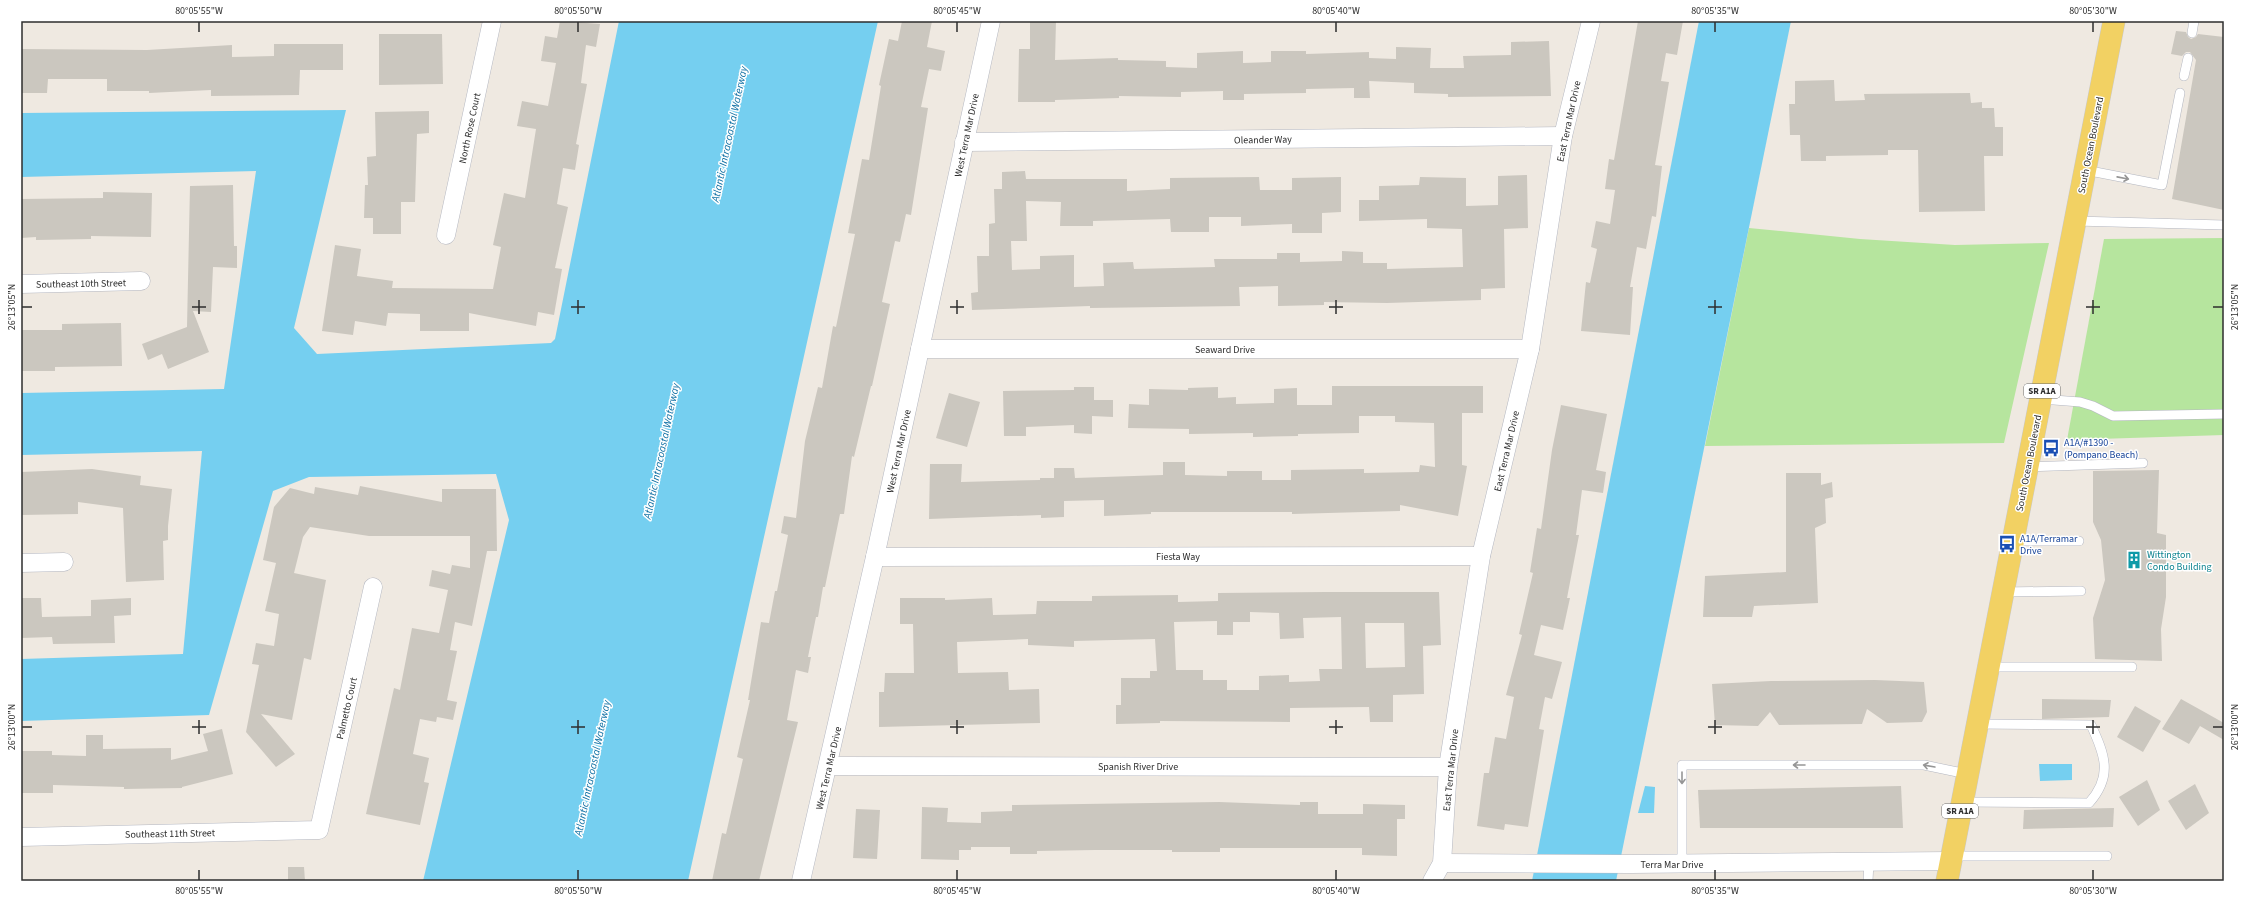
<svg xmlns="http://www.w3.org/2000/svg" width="2245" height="902" font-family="'Source Sans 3',sans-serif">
<rect width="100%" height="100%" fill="#efe9e1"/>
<g fill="#b6e59e">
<polygon points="1749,228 1860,239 1955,245 2049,243 2004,443 1705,446"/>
<polygon points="2224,238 2224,435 2067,440 2104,239"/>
</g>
<g fill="#75cff0">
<polygon points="619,21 878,21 688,881 423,881 509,520 496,474 309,477 273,491 209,715 21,721 21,659 183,654 202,451 21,455 21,393 224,389 256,171 21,177 21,113 346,110 294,328 317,354 551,343 555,339"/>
<polygon points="1699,21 1791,21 1616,881 1532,881"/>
<polygon points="2039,764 2072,764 2072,780 2040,781"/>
<polygon points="1645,786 1655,787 1654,813 1638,813"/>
</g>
<g fill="#cbc7bf" fill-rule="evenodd">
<polygon points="560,21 600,24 596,47 586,45 581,83 587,84 576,144 579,145 575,170 563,168 557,204 568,207 555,268 562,269 554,315 538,312 536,326 469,313 469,331 420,331 420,314 388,313 386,326 355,321 353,335 322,331 335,245 361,249 357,276 393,281 392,288 493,289 501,247 493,245 504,193 525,198 536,129 517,126 522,101 548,106 556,63 541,61 545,36 557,38"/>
<polygon points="902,21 932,21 927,47 945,51 941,71 929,69 921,107 928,108 911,215 906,214 900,242 895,241 882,302 890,304 872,386 871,386 854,457 852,456 844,514 840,514 825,587 823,587 818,617 816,617 808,657 811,657 808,673 796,670 787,720 798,722 759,881 712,881 722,833 726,834 743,759 737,757 750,700 748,700 761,622 769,623 775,591 777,591 788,535 781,533 784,516 796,518 805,441 818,387 822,388 833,326 836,327 855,234 848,233 862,159 869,160 881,86 879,85 889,39 898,41"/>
<polygon points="1030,21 1056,21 1055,60 1118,58 1118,60 1166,61 1166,67 1197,68 1197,53 1243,51 1243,63 1271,62 1271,51 1306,51 1306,54 1369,52 1369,58 1396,59 1396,47 1431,48 1430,68 1464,68 1463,56 1511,55 1511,42 1549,41 1551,96 1448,97 1448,94 1414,93 1414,83 1369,81 1370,98 1354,98 1354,88 1306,89 1306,93 1244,94 1244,100 1223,100 1223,91 1181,92 1181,97 1119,96 1119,98 1055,100 1055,102 1018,102 1019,49 1030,49"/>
<polygon points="1638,21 1683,21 1677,55 1666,53 1661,81 1669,82 1655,165 1662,166 1656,217 1652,216 1646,249 1637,247 1630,287 1633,287 1630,335 1581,331 1586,282 1590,283 1597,249 1591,247 1596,221 1610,224 1615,190 1605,189 1609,159 1614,160"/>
<polygon points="2176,31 2186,32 2188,37 2191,39 2196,37 2198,34 2224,37 2224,210 2172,199 2196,60 2190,52 2186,52 2182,56 2171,54"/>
<polygon points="379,34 442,34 443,84 379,85"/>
<polygon points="274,44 343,44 343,70 300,70 299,95 211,96 211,90 149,93 149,91 107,91 107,79 48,79 47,93 21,93 22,49 147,50 232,45 232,57 274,56"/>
<polygon points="1834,80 1835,101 1865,100 1864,94 1970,93 1971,103 1982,102 1982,108 1994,108 1995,127 2003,127 2003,156 1984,156 1985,211 1919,212 1918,150 1888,150 1888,155 1826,156 1826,161 1801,161 1800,135 1790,135 1789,104 1795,104 1795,81"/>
<polygon points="429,111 429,133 417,134 415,202 401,202 401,234 373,234 373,218 364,218 365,185 368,185 367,157 376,156 375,112"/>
<polygon points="1025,171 1026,179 1127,179 1127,191 1170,189 1170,178 1259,177 1260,190 1292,190 1292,178 1341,177 1341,212 1322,213 1322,233 1292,233 1292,224 1241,226 1241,217 1209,217 1209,232 1171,232 1170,219 1093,221 1093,226 1060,226 1061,202 1026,201 1027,241 1011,241 1012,270 1040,269 1040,256 1074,255 1074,287 1104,286 1103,263 1133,262 1134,269 1215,267 1214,259 1277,259 1277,253 1300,253 1300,262 1342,261 1342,251 1363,252 1363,263 1387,263 1387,269 1463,267 1462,229 1427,228 1427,219 1359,221 1359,200 1379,200 1379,186 1419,185 1420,177 1466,178 1466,206 1498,205 1498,176 1527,175 1528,228 1504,229 1505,288 1481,289 1481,300 1387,303 1324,302 1324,305 1278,306 1278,286 1239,287 1240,306 1090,308 1090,306 972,310 971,293 978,292 977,256 989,256 989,224 995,223 994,189 1002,189 1002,172"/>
<polygon points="233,185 234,246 237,246 237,268 213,267 211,312 193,311 209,352 168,369 162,354 148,360 142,344 187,327 190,186"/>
<polygon points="103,192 152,193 151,237 91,236 91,239 36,240 36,237 21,238 21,199 103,198"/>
<polygon points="121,323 122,366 55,367 55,371 21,371 21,330 62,330 62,324"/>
<polygon points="1332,386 1483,386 1483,413 1462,413 1462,465 1467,466 1458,516 1400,505 1400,511 1292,514 1292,512 1151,512 1151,514 1104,516 1104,500 1064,501 1064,517 1041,518 1041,515 929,519 930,464 962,464 961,482 1040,480 1040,478 1054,478 1054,468 1074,468 1075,478 1163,475 1163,462 1185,462 1185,475 1227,476 1227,471 1262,471 1262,480 1291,480 1291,470 1364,469 1364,473 1419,472 1420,465 1435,467 1434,423 1395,422 1395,416 1359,416 1359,433 1298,434 1298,436 1253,437 1253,433 1189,434 1189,429 1128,428 1129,404 1149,405 1149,389 1188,390 1188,388 1218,387 1218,398 1236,397 1236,404 1274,403 1274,389 1297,388 1297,405 1332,405"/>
<polygon points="1074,387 1094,387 1094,400 1113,400 1113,417 1092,416 1092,434 1074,433 1074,425 1026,427 1026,436 1004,436 1003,391 1074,390"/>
<polygon points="949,393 980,402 967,447 936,438"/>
<polygon points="1561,405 1607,414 1596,470 1606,472 1603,493 1582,490 1576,535 1579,535 1567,598 1570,598 1563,630 1541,625 1534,655 1562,662 1552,699 1545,697 1539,729 1544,730 1528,827 1505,824 1504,830 1477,826 1484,773 1489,773 1495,737 1506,739 1514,697 1506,695 1522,635 1519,634 1533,573 1530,572 1537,528 1541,529 1552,450"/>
<polygon points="92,469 141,476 140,485 172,489 168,526 168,540 163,541 164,580 126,582 123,508 78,502 78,514 21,515 21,472"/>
<polygon points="2159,470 2157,533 2166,535 2166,597 2161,629 2162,661 2095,659 2093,618 2105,580 2101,540 2093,522 2093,471"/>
<polygon points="1786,473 1821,473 1821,485 1832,482 1833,497 1825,499 1826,523 1815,528 1818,603 1754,606 1752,617 1703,617 1705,576 1786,572"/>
<polygon points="360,486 442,502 442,489 496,489 497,551 487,551 472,626 455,622 450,650 457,651 447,700 457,702 453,720 437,717 436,722 420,719 413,754 429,758 424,782 429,783 420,825 366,814 394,688 400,690 412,628 439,633 448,590 429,586 432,570 450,574 452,565 470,568 470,536 369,536 310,527 303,537 294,573 326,580 311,660 304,658 292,720 261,714 295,754 276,767 246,732 259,665 252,664 256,643 274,646 279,614 265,611 276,563 263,560 274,507 290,488 314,494 315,487 358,495"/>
<path d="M1326,592H1439L1441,645L1423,646L1424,694L1393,695V722H1370L1369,707L1290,708V722L1160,721V723L1116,724V705H1121V678H1150V671H1157L1155,639L1074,641V647L1028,645V639L957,642L958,673L1008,672L1009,690L1039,689L1040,723L879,727V692H884L885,673H914L913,624H900V598H945V600L992,598L993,615L1036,614L1037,601H1092V596L1178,595V602L1218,601V593ZM1250,612L1279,613L1280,639L1304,638L1303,618L1341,617L1342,669H1319L1320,681L1289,682V675L1259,676V690H1227V680H1203V670H1176L1174,622L1217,621V635H1233V622H1250ZM1365,623H1404L1405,667L1366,668Z"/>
<polygon points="21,598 41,598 42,617 91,616 91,600 131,598 131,615 114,616 115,643 53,644 52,637 21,638"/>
<polygon points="1875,680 1924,682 1927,712 1922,722 1887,723 1867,709 1862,724 1779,725 1770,712 1758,726 1715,725 1712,684 1771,681"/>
<polygon points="2042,699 2111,700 2109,717 2042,719"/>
<polygon points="2181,699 2224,723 2224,740 2200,726 2189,744 2162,729"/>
<polygon points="2135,706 2161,721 2143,752 2117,737"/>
<polygon points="222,729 233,774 182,787 182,788 124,789 124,787 53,785 53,793 21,793 21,751 52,751 52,755 86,756 86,735 103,735 103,749 171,748 171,760 208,751 203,734"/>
<polygon points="2147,780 2160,810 2138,826 2119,797"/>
<polygon points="2195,784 2209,813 2186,830 2168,801"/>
<polygon points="1901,786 1903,828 1700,828 1698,790"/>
<polygon points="1219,802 1300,805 1300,802 1318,802 1318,814 1363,814 1363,804 1405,805 1405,819 1397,819 1397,856 1362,855 1362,848 1220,848 1220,852 1172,852 1172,850 1095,850 1037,851 1037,854 1010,854 1010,847 971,847 971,850 959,850 959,860 921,859 922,807 948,808 947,822 981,823 981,812 1012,811 1012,805"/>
<polygon points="2114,808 2113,827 2023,829 2024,810"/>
<polygon points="856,809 880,810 877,859 853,858"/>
<polygon points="288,867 304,867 305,881 288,881"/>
</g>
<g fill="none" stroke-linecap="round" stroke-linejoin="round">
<g stroke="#b4b7c1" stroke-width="10">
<g id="lane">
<polyline points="2192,33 2194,21"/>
<polyline points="2184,76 2188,58"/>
<polyline points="2085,170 2162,185 2180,93"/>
<polyline points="2075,221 2224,225"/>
<polyline points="2041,399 2080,402 2093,406 2113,416 2224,414"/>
<polyline points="2027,467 2143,463"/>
<polyline points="2013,541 2079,541"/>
<polyline points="2003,592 2081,591"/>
<polyline points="1988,667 2132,667"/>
<path d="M1962,802L2089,803C2113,776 2105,755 2091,725L1977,724"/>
<polyline points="1951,856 2107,856"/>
<polyline points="1682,864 1682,765 1924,765 1967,774"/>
<polyline points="1868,881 1869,862"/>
</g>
</g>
<g stroke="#b4b7c1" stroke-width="19">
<g id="street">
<polyline points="964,142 1563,136"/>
<polyline points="446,235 492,21"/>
<polyline points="21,284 141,281"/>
<polyline points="920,349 1530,349"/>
<polyline points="875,557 1481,556"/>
<polyline points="21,563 64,562"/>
<polyline points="829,766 1448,767"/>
<polyline points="21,837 319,830 373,587"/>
<polyline points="1442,863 1631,864 1950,861"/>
<polyline points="801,881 875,557 991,21"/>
<polyline points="1432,881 1442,863 1448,767 1481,556 1530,349 1563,136 1591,21"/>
</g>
</g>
<g stroke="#c9c9c9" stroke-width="23">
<polyline id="primary" points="1947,881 2114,21"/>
</g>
<use href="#lane" stroke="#fff" stroke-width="9"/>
<use href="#street" stroke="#fff" stroke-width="18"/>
<use href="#primary" stroke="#f2d163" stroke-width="22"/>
</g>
<defs><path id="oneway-shaft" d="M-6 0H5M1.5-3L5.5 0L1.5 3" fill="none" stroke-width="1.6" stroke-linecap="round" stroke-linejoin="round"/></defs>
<g stroke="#969696">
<use href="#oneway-shaft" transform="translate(2123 178) rotate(11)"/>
<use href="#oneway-shaft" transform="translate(1799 765) rotate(180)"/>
<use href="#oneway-shaft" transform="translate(1929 766) rotate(-170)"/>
<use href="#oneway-shaft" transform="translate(1682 778) rotate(90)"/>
</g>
<path fill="none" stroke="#2e2e2e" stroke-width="1.5" d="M199,22V32M578,22V32M957,22V32M1336,22V32M1715,22V32M2093,22V32M199,300V314M578,300V314M957,300V314M1336,300V314M1715,300V314M2093,300V314M22,307H32M192,307H206M571,307H585M950,307H964M1329,307H1343M1708,307H1722M2086,307H2100M2213,307H2223M199,720V734M578,720V734M957,720V734M1336,720V734M1715,720V734M2093,720V734M22,727H32M192,727H206M571,727H585M950,727H964M1329,727H1343M1708,727H1722M2086,727H2100M2213,727H2223M199,870V880M578,870V880M957,870V880M1336,870V880M1715,870V880M2093,870V880"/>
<defs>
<g id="bus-bare" transform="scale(1.38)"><path d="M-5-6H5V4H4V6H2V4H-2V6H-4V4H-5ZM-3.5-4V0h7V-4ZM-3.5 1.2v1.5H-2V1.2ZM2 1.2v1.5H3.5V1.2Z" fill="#1a4fb4" stroke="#fff" stroke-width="2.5" paint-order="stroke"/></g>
<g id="building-bare" transform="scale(1.38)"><path d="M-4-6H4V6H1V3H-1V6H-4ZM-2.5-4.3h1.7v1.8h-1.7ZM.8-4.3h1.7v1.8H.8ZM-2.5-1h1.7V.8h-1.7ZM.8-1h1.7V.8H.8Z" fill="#0f9aa8" stroke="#fff" stroke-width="2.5" paint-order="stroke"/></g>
</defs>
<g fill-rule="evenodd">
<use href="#bus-bare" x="2051" y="448"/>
<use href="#bus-bare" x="2007" y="544"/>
<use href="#building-bare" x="2134" y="560"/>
</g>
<g text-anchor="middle" stroke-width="3" stroke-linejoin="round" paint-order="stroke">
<g fill="#fff" stroke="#6d6d6d" stroke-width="1">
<rect x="2024" y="384" width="36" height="14" rx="3"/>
<rect x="1942" y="804" width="36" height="14" rx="3"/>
</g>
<g font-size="9" font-weight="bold" fill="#2e2e2e">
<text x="2042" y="394">SR A1A</text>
<text x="1960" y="814">SR A1A</text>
</g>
<g font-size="10" fill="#2e2e2e" stroke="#fff">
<text transform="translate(1568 121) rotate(-78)" y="4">East Terra Mar Drive</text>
<text transform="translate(469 128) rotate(-78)" y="4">North Rose Court</text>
<text transform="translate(966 135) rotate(-78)" y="4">West Terra Mar Drive</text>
<text transform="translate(1263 139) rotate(-1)" y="4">Oleander Way</text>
<text transform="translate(2090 145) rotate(-79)" y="4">South Ocean Boulevard</text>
<text transform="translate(81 283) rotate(-1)" y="4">Southeast 10th Street</text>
<text x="1225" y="353">Seaward Drive</text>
<text transform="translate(898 451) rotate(-78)" y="4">West Terra Mar Drive</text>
<text transform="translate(1506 451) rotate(-77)" y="4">East Terra Mar Drive</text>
<text transform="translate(2028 463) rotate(-79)" y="4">South Ocean Boulevard</text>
<text x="1178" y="560">Fiesta Way</text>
<text transform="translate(346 708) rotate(-77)" y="4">Palmetto Court</text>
<text x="1138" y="770">Spanish River Drive</text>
<text transform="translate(828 768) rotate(-77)" y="4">West Terra Mar Drive</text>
<text transform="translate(1450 770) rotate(-84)" y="4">East Terra Mar Drive</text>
<text transform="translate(170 833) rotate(-1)" y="4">Southeast 11th Street</text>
<text x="1672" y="868">Terra Mar Drive</text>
</g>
<g font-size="10" fill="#164399" stroke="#fff" text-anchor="start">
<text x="2064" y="446">A1A/#1390 -<tspan x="2064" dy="12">(Pompano Beach)</tspan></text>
<text x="2020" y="542">A1A/Terramar<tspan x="2020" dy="12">Drive</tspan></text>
</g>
<g font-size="10" fill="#0d838f" stroke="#fff" text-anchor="start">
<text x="2147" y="558">Wittington<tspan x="2147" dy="12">Condo Building</tspan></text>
</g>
<g font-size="11" font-style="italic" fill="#0d6fa3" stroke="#fff">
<text transform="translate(729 134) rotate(-78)" y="4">Atlantic Intracoastal Waterway</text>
<text transform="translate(661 451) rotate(-78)" y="4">Atlantic Intracoastal Waterway</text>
<text transform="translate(592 768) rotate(-78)" y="4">Atlantic Intracoastal Waterway</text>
</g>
</g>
<rect width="2245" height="902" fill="none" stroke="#ffffff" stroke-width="44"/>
<rect x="22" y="22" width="2201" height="858" fill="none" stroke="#2e2e2e" stroke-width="1.5"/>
<g font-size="10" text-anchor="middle" fill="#2e2e2e">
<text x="199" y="14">80°05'55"W</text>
<text x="578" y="14">80°05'50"W</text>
<text x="957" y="14">80°05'45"W</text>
<text x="1336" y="14">80°05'40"W</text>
<text x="1715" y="14">80°05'35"W</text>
<text x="2093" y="14">80°05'30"W</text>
<text transform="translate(11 307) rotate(-90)" y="4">26°13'05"N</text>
<text transform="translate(2234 307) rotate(-90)" y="4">26°13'05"N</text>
<text transform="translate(11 727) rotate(-90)" y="4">26°13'00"N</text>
<text transform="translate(2234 727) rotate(-90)" y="4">26°13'00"N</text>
<text x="199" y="894">80°05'55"W</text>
<text x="578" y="894">80°05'50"W</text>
<text x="957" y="894">80°05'45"W</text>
<text x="1336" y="894">80°05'40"W</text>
<text x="1715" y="894">80°05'35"W</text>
<text x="2093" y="894">80°05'30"W</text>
</g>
</svg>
